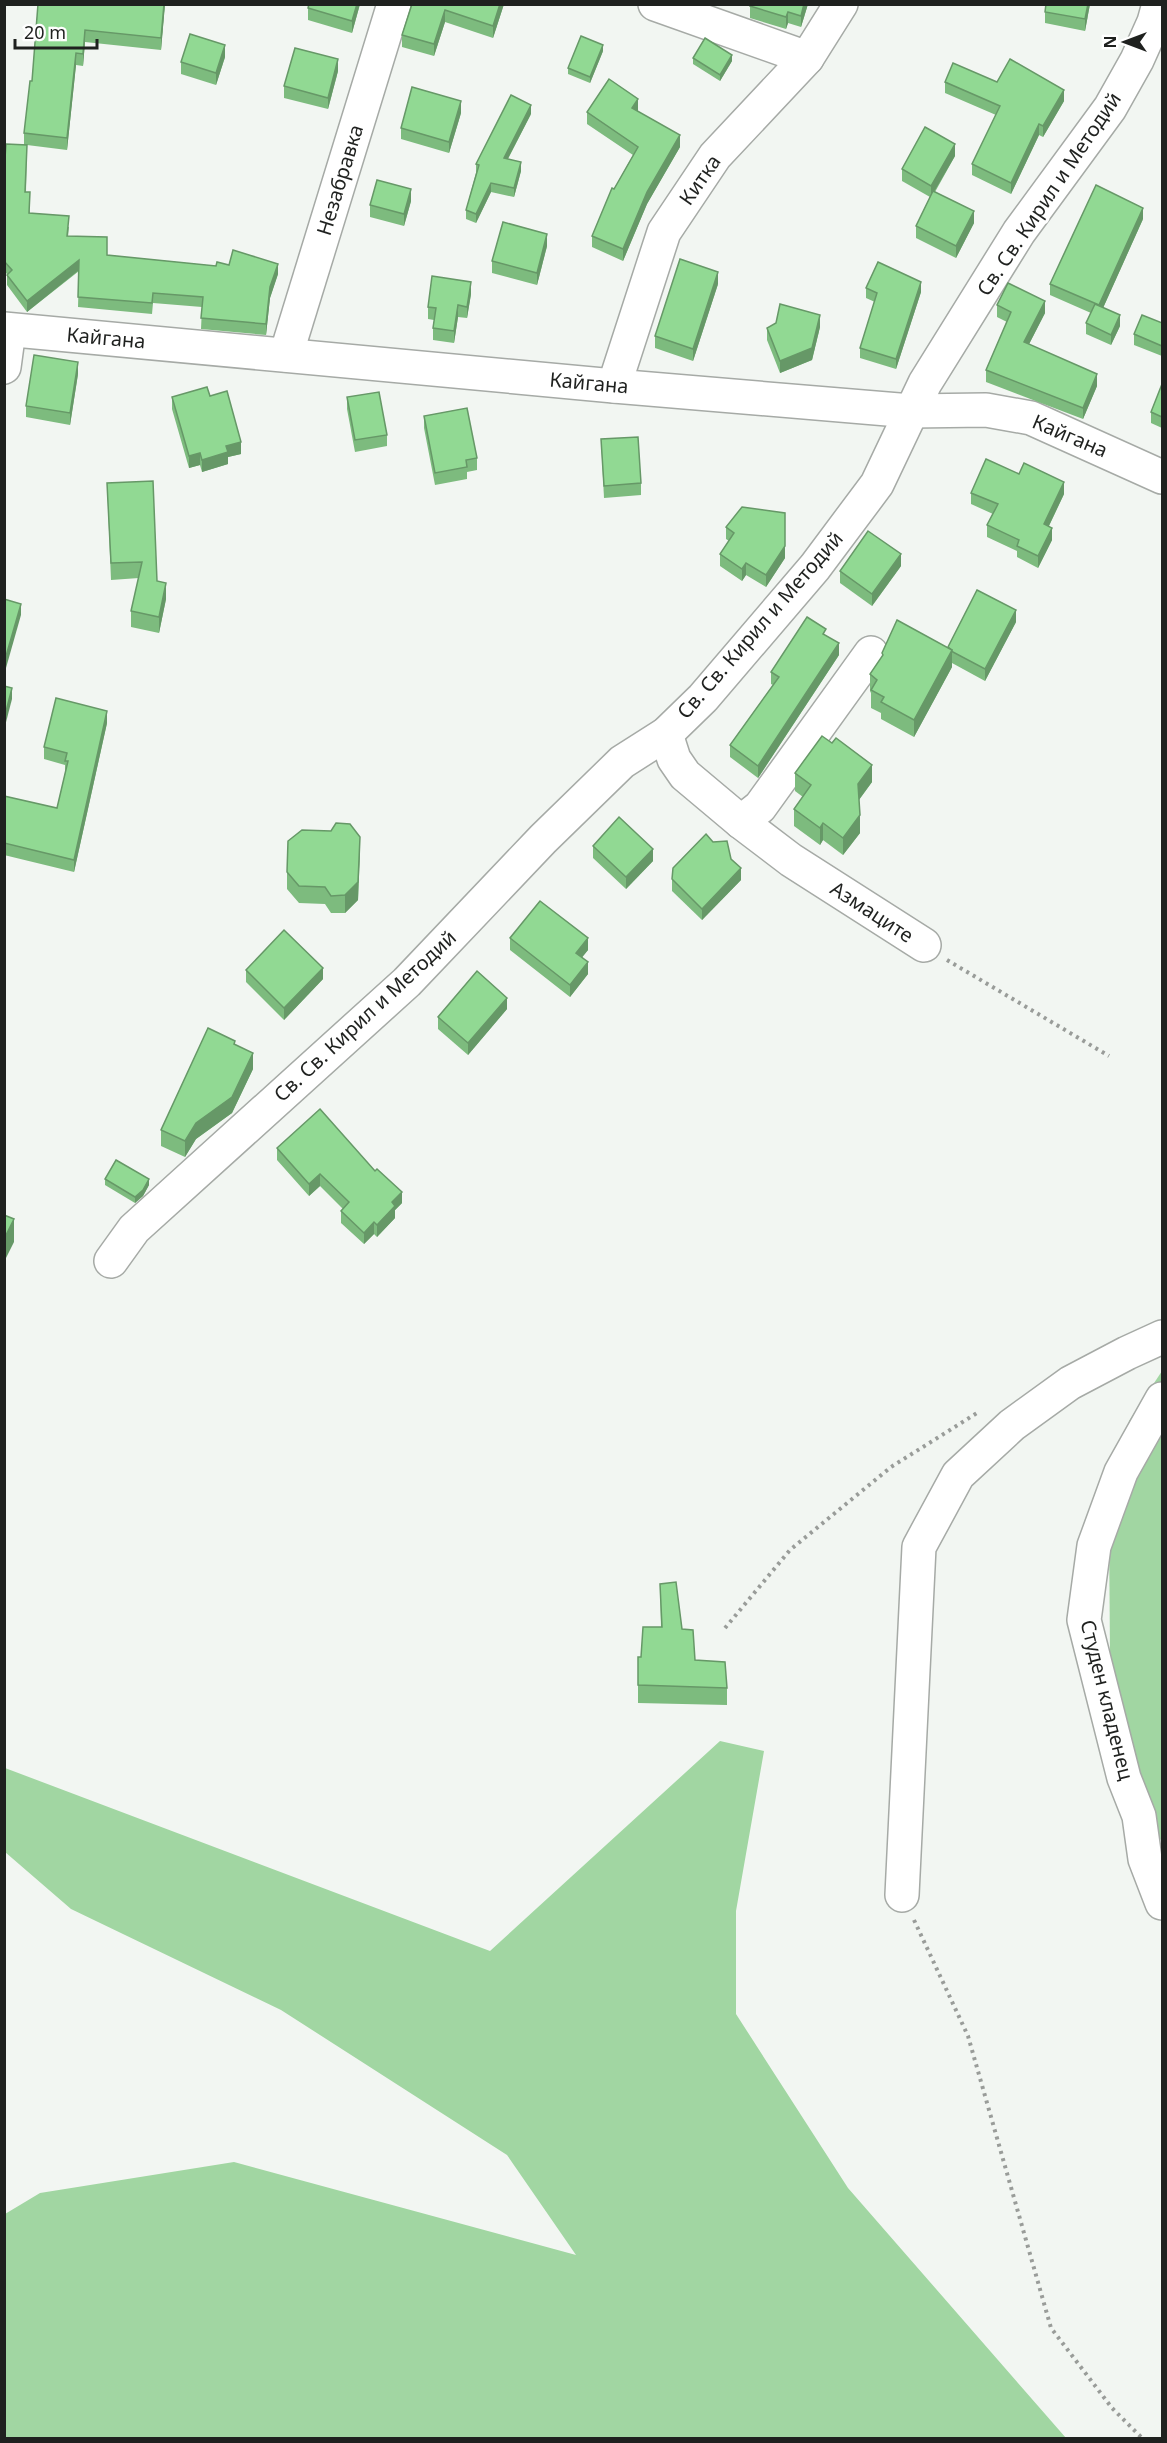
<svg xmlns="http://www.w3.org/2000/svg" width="1167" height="2443" font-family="'Noto Sans',sans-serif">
<rect width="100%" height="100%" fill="#f2f6f2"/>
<g fill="#a1d6a2">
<polygon points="1162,1371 1162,1842 1150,1824 1110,1656 1109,1526 1129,1421"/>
<polygon points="720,1741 764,1751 736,1911 736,2014 848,2188 1066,2438 5,2438 5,2214 40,2193 234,2162 576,2255 507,2155 281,2010 71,1909 5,1852 5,1768 490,1951"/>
</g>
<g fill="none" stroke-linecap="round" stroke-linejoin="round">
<g stroke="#a6aaa6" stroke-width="36">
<g id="minor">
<polyline points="655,4 807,58"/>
<polyline points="4,329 614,386 911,411 986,410 1031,418 1162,477"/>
<polyline points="286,355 394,4"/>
<polyline points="4,367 9,330"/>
<polyline points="614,386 664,232 715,156 807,58 841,4"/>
<polyline points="666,734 674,759 685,775 741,822 791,860 924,945"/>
<polyline points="741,822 760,807 871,653"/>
<polyline points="111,1261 134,1229 407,982 543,839 622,762 666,734 703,698 815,567 877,484 925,383 1019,232 1110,108 1137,60 1154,22 1159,4"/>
<polyline points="1162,1399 1121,1472 1094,1546 1084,1620 1124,1778 1139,1816 1145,1859 1162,1903"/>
<polyline points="902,1895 919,1547 958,1475 1012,1425 1070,1383 1127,1353 1162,1337"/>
</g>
</g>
<g stroke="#999c99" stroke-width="4" stroke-dasharray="3 4.5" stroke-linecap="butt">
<polyline points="947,960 1109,1056"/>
<polyline points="725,1628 790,1550 891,1467 977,1413"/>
<polyline points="914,1920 968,2036 1051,2328 1112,2408 1142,2438"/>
</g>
<use href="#minor" stroke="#fff" stroke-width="33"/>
</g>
<g fill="#7dbb7e">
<polygon points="38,4 165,4 161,50 85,42 83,66 76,65 67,150 27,145 26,192 30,213 69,227 68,237 107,255 216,266 229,265 278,274 270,298 266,335 201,329 202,307 153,303 152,314 78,307 79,271 27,312 7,285 7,274 4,271 4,172 24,145 24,133 32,81"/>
<polygon points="309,4 360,4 352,33 308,20 308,8"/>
<polygon points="412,4 504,4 493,38 445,22 434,56 402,47 402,35"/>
<polygon points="808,4 801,27 788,23 786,29 750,18 750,6"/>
<polygon points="1046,4 1090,4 1085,31 1045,23 1045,12"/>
<polygon points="603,51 590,83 568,74 568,68"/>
<polygon points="225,57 216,85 181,74 181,62"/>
<polygon points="693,58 732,61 720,81 693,64"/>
<polygon points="338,71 328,109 284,98 284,86"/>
<polygon points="945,82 997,82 1064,101 1043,137 1039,135 1011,194 972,175 972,164 996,115 945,93"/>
<polygon points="638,111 680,147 647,204 623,261 592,247 592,236 614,189 633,155 587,124 587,112"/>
<polygon points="461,113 449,153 401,139 401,128"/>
<polygon points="531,114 508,159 521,171 514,197 491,192 476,223 466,219 466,210 476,173 476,164"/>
<polygon points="955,156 935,192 974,223 956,258 916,238 916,226 930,197 902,181 902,169"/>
<polygon points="411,201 404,226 370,217 370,205"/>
<polygon points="1143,219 1103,308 1120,326 1111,345 1086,334 1086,323 1091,313 1050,295 1050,284"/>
<polygon points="547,246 537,285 492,273 492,261"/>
<polygon points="718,284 693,361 655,348 655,336"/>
<polygon points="866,288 921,292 896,369 860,358 860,348 875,302 866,298"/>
<polygon points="471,294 467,318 458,317 454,343 433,340 433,328 434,320 428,319 428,307"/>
<polygon points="997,305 1045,313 1029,344 1097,386 1083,419 986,382 986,370 1007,322 997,317"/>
<polygon points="1162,322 1162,356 1134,345 1134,334 1162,323"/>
<polygon points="820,327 812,360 780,373 767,340 767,328"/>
<polygon points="78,374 70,425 26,417 26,406"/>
<polygon points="1162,384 1162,428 1151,423 1151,412"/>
<polygon points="210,396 241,454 228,457 228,464 202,472 200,465 189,468 172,409 172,397"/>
<polygon points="347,397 387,435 387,446 355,452 347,409"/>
<polygon points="424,416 477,458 477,470 467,472 467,479 435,485 424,428"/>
<polygon points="601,439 641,483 641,495 604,498"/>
<polygon points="107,483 166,599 159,633 131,627 131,611 139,578 111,580"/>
<polygon points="971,493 1064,494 1049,526 1052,540 1038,568 1017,557 1017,551 987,537 987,525 993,514 971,504"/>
<polygon points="726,527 785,558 766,587 746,575 742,581 720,566 720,554 729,541 726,539"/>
<polygon points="901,566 872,606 840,583 840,571"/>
<polygon points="1016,622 985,681 952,663 952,667 914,737 881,719 881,713 871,708 871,693 870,691 870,674 882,658 882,653 948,647"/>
<polygon points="826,635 839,655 758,778 730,757 730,745 773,685 771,684 771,672"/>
<polygon points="107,723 74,872 4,855 4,796 57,808 65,773 65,765 44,759 44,747"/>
<polygon points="795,773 872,782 859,800 860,833 843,855 823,840 820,845 794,826 794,809 803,797 795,791"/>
<polygon points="593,846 653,861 626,889 593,858"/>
<polygon points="360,854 358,900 345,913 331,913 325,904 299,903 287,889 287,872"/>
<polygon points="672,879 741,880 702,920 672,891"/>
<polygon points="510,938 588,950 582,957 588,974 570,997 510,950"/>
<polygon points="246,970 323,979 284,1020 246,982"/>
<polygon points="507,1009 468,1055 438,1029 438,1017"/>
<polygon points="235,1045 253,1069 232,1113 196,1139 185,1157 161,1146 161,1130"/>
<polygon points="277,1148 402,1203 395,1210 395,1218 377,1237 374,1234 364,1244 341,1223 341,1211 343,1209 320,1186 309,1196 277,1160"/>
<polygon points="105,1179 149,1185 143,1196 135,1203 105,1185"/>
<polygon points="660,1584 682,1629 695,1660 727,1688 727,1705 638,1703 638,1657 641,1657 661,1627"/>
</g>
<g fill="#669867">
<polygon points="164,4 165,4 161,50 161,38"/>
<polygon points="357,4 360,4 352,33 352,21"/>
<polygon points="500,4 504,4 493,38 493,26"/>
<polygon points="804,4 808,4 801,27 801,16"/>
<polygon points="1088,4 1090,4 1085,31 1085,19"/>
<polygon points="445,10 445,22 434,56 434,44"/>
<polygon points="788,12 788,23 786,29 786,17"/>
<polygon points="85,30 85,42 83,66 83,54"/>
<polygon points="225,45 225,57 216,85 216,73"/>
<polygon points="603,45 603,51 590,83 590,77"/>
<polygon points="76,53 76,65 67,150 67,138"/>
<polygon points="732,55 732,61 720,81 720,75"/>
<polygon points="338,59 338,71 328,109 328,98"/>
<polygon points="1064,90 1064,101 1043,137 1043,126"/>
<polygon points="638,99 638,111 632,120 632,108"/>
<polygon points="461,101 461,113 449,153 449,142"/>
<polygon points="531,105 531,114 504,166 504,158"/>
<polygon points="1039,124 1039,135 1011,194 1011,183"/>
<polygon points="680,135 680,147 647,204 623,261 623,249 647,192"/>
<polygon points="955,144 955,156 931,197 931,186"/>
<polygon points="521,162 521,171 514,197 514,188"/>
<polygon points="491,183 491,192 476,223 476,214"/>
<polygon points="411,189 411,201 404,226 404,214"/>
<polygon points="1143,208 1143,219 1099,317 1099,305"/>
<polygon points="974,211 974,223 956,258 956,246"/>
<polygon points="547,234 547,246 537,285 537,273"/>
<polygon points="79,260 79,270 27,312 27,301"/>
<polygon points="278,264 278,274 270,298 266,335 266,324 270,287"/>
<polygon points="718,272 718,284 693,361 693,349"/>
<polygon points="471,282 471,294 467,318 467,307"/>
<polygon points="921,282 921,292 896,369 896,359"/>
<polygon points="1045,301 1045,313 1024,354 1024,342"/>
<polygon points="458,305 458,317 454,343 454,331"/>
<polygon points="820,315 820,327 812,360 780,373 780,361"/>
<polygon points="1120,315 1120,326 1111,345 1111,335"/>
<polygon points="78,362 78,374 70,425 70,413"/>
<polygon points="1097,374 1097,386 1083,419 1083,408"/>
<polygon points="241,442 241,454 228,457 228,464 202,472 202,460 226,446"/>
<polygon points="200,453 200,465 189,468 189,456"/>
<polygon points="1064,482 1064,494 1044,536 1044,524"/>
<polygon points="1052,528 1052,540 1038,568 1038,556"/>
<polygon points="785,546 785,558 766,587 766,575"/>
<polygon points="901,554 901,566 872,606 872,594"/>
<polygon points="746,563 746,575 742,581 742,569"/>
<polygon points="166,583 166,599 159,633 159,617"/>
<polygon points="21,604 21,615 4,675 4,663"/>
<polygon points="1016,610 1016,622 985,681 985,669"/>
<polygon points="839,643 839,655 758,778 758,766"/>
<polygon points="952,650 952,667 914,737 914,720"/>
<polygon points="12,688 12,699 4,730 4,719"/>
<polygon points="107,711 107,723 74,872 74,860"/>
<polygon points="872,765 872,782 858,801 858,784"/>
<polygon points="860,815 860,833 843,855 843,838"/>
<polygon points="823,823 823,840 820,845 820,828"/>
<polygon points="360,837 358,900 345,913 345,895"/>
<polygon points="653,849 653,861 626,889 626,877"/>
<polygon points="741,868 741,880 702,920 702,909"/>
<polygon points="588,938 588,950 576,965 576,953"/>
<polygon points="588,962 588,974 570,997 570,985"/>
<polygon points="323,968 323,979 284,1020 284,1008"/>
<polygon points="507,998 507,1009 468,1055 468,1043"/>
<polygon points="253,1053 253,1069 232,1113 196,1139 185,1157 185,1141 196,1123"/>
<polygon points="320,1174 320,1186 309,1196 309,1184"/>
<polygon points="149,1179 149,1185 143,1196 135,1203 135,1197"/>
<polygon points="402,1192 402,1203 395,1210 395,1218 377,1237 377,1225 392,1202"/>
<polygon points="14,1219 14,1242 4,1262 4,1239"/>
<polygon points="374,1222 374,1234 364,1244 364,1233"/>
</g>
<g fill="#91d993" stroke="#669867" stroke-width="1.5">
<polygon points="38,4 164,4 161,38 85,30 83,54 76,53 67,138 24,133 30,81 32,81"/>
<polygon points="309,4 357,4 352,21 308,8"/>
<polygon points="412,4 500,4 493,26 445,10 434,44 402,35"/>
<polygon points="751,4 804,4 801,16 788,12 786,17 750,6"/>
<polygon points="1046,4 1088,4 1085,19 1045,12"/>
<polygon points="190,34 225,45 216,73 181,62"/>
<polygon points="581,36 603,45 590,77 568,68"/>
<polygon points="705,38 732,55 720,75 693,58"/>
<polygon points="295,48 338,59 328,98 284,86"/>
<polygon points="1010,59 1064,90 1043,126 1039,124 1011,183 972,164 1000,106 945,82 953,63 997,82"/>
<polygon points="609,79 638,99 632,108 680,135 647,192 623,249 592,236 612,188 614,189 638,147 587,112"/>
<polygon points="412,87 461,101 449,142 401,128"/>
<polygon points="511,95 531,105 504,158 521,162 514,188 491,183 476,214 466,210 479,165 476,164"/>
<polygon points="925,127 955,144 931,186 902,169"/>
<polygon points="6,144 27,145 25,192 30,192 29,213 69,216 67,236 107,237 107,255 216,266 217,262 229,265 233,250 278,264 270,287 266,324 201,318 203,297 153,293 152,303 78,297 79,260 27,301 7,275 12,270 4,261 4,172"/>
<polygon points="377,180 411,189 404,214 370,205"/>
<polygon points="1096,185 1143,208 1099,305 1050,284"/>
<polygon points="933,191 974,211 956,246 916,226"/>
<polygon points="503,222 547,234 537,273 492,261"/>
<polygon points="680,259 718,272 693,349 655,336"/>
<polygon points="878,262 921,282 896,359 860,348 877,293 866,288"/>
<polygon points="432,276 471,282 467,307 458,305 454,331 433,328 436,308 428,307"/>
<polygon points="1008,283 1045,301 1024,342 1097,374 1083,408 986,370 1011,312 997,305"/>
<polygon points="780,304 820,315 812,348 780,361 767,328 776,323"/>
<polygon points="1095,304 1120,315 1111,335 1086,323"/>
<polygon points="1142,315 1162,323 1162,322 1162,346 1134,334"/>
<polygon points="34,355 78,362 70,413 26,406"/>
<polygon points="1162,384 1162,417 1151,412"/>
<polygon points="207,387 210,396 227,391 241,442 226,446 228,452 202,460 200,453 189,456 172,397"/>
<polygon points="379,392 387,435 355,440 347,397"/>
<polygon points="467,408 477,458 466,460 467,467 435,473 424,416"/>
<polygon points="638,437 641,483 604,486 601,439"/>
<polygon points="986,459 1019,474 1024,463 1064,482 1044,524 1052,528 1038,556 1017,546 1019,540 987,525 998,504 971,493"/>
<polygon points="153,481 157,581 166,583 159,617 131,611 142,562 111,563 107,483"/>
<polygon points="742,507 785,513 785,546 766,575 746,563 742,569 720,554 734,533 726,527"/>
<polygon points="868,531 901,554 872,594 840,571"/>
<polygon points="977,590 1016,610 985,669 951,651 952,650 948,647"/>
<polygon points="4,599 21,604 4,663"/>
<polygon points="807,617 826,629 823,634 839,643 758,766 730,745 779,677 771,672"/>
<polygon points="897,620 952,650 914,720 881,702 884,697 871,690 877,680 870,674 883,655 882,653"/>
<polygon points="4,686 12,688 4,719"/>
<polygon points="56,698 107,711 74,860 4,843 4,796 57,808 68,761 65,761 67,753 44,747"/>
<polygon points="822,736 832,743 836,738 872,765 858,784 860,815 843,838 823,823 820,828 794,809 811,785 795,773"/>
<polygon points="619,817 653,849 626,877 593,846"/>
<polygon points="336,823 350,824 360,837 358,882 345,895 331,896 325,887 299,886 287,872 288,841 302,830 331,831"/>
<polygon points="706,834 713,842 727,841 731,859 741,868 702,909 672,879 673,868"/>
<polygon points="540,901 588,938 576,953 588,962 570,985 510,938"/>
<polygon points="284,930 323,968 284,1008 246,970"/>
<polygon points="477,971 507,998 468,1043 438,1017"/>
<polygon points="208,1028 235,1041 234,1044 253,1053 232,1097 196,1123 185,1141 161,1130"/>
<polygon points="320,1109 375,1171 377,1169 402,1192 392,1202 395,1206 377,1225 374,1222 364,1233 341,1211 349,1202 320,1174 309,1184 277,1148"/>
<polygon points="116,1160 149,1179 143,1190 135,1197 105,1179"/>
<polygon points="4,1215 14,1219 4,1239"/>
<polygon points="676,1582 682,1629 693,1630 695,1660 725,1662 727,1688 638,1685 638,1657 641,1657 643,1627 662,1627 660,1584"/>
</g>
<g text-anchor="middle" stroke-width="6" stroke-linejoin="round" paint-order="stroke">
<g font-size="20" fill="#1f211f" stroke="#fff">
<text transform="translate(340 180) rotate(-73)" y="7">Незабравка</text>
<text transform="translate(700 180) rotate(-55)" y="7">Китка</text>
<text transform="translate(1049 194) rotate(-56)" y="7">Св. Св. Кирил и Методий</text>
<text transform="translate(106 338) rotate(5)" y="7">Кайгана</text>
<text transform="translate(589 383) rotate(5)" y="7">Кайгана</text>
<text transform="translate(1070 436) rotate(23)" y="7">Кайгана</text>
<text transform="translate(760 625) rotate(-49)" y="7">Св. Св. Кирил и Методий</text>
<text transform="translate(872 912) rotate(33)" y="7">Азмаците</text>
<text transform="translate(365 1016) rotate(-43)" y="7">Св. Св. Кирил и Методий</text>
<text transform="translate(1107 1700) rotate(76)" y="7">Студен кладенец</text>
</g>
</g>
<rect width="1167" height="2443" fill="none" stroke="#1f211f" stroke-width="12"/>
<g transform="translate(1125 42) rotate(270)" stroke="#ffffff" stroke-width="4.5" paint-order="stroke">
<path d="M0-4.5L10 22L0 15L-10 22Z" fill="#1f211f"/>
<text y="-9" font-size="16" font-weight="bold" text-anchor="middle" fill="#1f211f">N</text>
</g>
<path d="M15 39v9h82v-9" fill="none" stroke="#1f211f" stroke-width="3"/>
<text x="24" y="39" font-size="18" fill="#1f211f" stroke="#ffffff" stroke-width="4.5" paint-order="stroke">20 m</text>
</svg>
